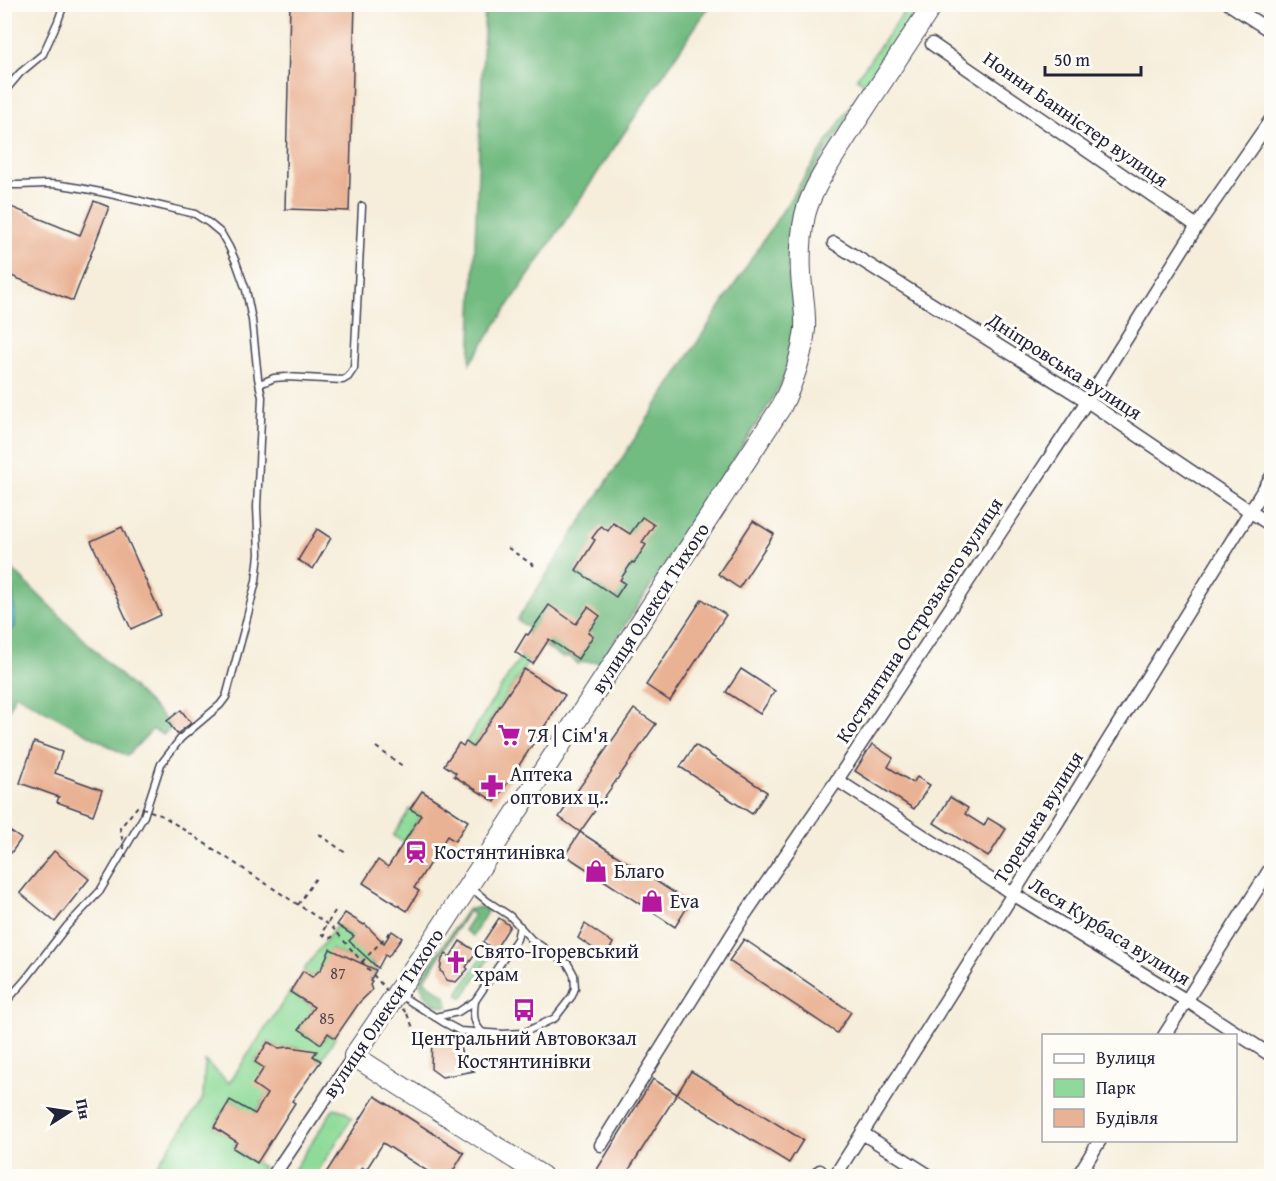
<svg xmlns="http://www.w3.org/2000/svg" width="1276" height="1181" font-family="'Gentium Book Plus',serif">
<rect width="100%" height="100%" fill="#fdfcf7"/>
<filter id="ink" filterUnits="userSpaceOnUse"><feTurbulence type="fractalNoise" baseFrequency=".0167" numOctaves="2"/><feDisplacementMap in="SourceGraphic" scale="12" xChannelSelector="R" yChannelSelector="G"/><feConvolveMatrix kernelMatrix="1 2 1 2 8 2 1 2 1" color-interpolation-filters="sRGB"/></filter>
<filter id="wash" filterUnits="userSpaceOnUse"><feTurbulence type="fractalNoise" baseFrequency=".008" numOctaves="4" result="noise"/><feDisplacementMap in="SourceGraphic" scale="24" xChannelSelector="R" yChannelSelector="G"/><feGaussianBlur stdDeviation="1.35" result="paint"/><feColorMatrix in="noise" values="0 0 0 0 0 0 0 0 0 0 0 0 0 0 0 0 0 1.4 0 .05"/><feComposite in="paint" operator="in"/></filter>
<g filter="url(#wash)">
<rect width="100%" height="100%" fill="#f6eedb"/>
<g fill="#8edb99" stroke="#587e6a" stroke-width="1.5" fill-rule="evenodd">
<polygon points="909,5 922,5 827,150 824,147 865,84 857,78"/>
<polygon points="521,656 527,660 530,659 456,773 454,772 471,746 466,742"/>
<polygon points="410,809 421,815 404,842 393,836"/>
<polygon points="337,925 353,937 350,941 369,959 377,970 370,981 360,963 331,949 320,972 312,977 303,971"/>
<polygon points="483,955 489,958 462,998 458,994"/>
<path d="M290,992L314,1007L299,1029L321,1044L328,1033L335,1038L321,1061L309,1052L307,1054L299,1048L290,1047L278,1048L268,1042L255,1062L264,1068L268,1093L233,1148L263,1167L257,1176H149L203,1099L205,1061L229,1083ZM230,1100L242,1107L225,1134L214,1127Z"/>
<polygon points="334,1108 344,1111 352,1118 315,1176 290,1176"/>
</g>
<g fill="#72bb81" stroke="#4a6e5e" stroke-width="1.5">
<polygon points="485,5 710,5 470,363"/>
<polygon points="824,147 827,150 796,203 789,227 789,280 793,293 796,324 793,349 785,376 769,405 601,662 583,662 578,664 569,656 563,658 526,634 529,628 517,620"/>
<polygon points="5,562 167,721 171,728 163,735 153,729 127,756 15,694 5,720"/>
<path d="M480,907L488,910L473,936L464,930L474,915L468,911L424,981L446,996L448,1007C431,1007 424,996 419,981L467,910Z"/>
</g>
<path fill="#43afc1" stroke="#32687e" stroke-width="1.5" d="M5,578L7,585L11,588C14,601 16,613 15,627L10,631L8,647L5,649Z"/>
<g id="blocks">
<g fill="#eab294">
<polygon points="290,4 355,4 349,211 285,209"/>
<polygon points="94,201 109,207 73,301 4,273 4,204 80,235"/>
<polygon points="642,517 654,525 642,542 646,545 634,563 632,562 620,580 625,583 616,597 576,570 595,540 592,538 601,526 608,531 613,523 630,534"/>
<polygon points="753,521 774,534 739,588 718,574"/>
<polygon points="122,527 161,615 131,629 91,541"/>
<polygon points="317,529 331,538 313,569 298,560"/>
<polygon points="702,599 726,615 670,701 646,685"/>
<polygon points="549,605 576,624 588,607 600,616 588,632 593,636 578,659 549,639 533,664 515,652 526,634 528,635"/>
<polygon points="524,669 565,695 495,802 454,776 456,773 444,765 459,743 463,746 466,742 473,747"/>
<polygon points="741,669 775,691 760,714 726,692"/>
<polygon points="634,709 656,724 580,832 559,817"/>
<polygon points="181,710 191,723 177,734 167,721"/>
<polygon points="34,742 62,752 55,773 102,790 93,815 57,802 59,797 20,783"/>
<polygon points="872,744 893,758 888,767 913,783 917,777 930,785 914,809 855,771"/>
<polygon points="695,745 767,792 752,814 680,767"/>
<polygon points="422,791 468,821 455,841 447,836 414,888 419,891 407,911 363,883 378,860 388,867 404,842 421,815 410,809"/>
<polygon points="950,797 968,808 965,814 984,826 988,818 1006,829 988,857 934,823"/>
<polygon points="4,827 21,839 11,853 4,849"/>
<polygon points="580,832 690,903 675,927 565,855"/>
<polygon points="54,851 89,879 55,922 20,893"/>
<polygon points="345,913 364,925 365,924 384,943 392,931 402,938 388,957 385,955 378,968 349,941 354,936 337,925"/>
<polygon points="499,918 510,926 495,950 483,942"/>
<polygon points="585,924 613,943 606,957 578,938"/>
<polygon points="744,939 851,1012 837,1033 729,961"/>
<polygon points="460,941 477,952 466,967 468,969 456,982 446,980 443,973 440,971 442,959 446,954 450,957"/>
<polygon points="330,949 376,970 370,981 372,982 370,985 372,990 359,1003 335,1038 328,1033 321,1044 299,1029 314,1007 290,992 303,971 312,977 321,969"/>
<polygon points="432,1037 441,1038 447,1046 459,1043 462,1055 472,1059 466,1066 474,1071 442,1077 431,1069"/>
<polygon points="268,1042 278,1048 290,1047 317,1051 313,1056 321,1061 292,1101 295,1103 257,1163 233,1148 237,1142 214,1127 230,1100 255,1114 267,1094 253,1084 264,1068 255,1062"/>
<polygon points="691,1071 803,1140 789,1163 677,1094"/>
<polygon points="653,1079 677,1094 625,1176 593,1176"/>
<polygon points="375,1096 464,1153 450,1176 435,1176 383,1143 366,1170 362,1167 356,1176 324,1176"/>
</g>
</g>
</g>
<g filter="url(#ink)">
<use href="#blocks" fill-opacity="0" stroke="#424153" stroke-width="1.5"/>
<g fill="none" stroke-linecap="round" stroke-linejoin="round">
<g stroke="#424153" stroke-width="9">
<g id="service">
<polyline points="4,92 20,73 43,54 58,21 64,4"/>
<path d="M4,184C23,187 42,182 61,185C106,191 150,204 195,214L209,223L221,233L229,247L236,262L246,290L252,320L258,378L262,397L257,507L259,554L256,581L244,630L226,697L220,705L181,738L161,764L144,816L100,891L67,926L26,979L4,1004"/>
<polyline points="260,384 274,378 286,377 343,380 348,377 354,368 362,206"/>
<polyline points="400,995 443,1022 460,1031 503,1034 523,1033 555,1018 572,996 575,988 574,975 568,964 532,940 510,916 487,901 470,887"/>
<path d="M475,1001C473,1014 473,1024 483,1033"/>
<polyline points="435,1017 458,1012 475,1001 517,939 520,926"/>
</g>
</g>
<g stroke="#424153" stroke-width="15">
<g id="minor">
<polyline points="1229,4 1272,32"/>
<polyline points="932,44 1197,226"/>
<polyline points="834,243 1087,401 1272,526"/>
<polyline points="837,780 1013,894 1192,1004 1272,1056"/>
<polyline points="1164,1036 1272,866"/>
<polyline points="862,1133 930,1176"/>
<polyline points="601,1145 743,917 837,780 1087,401 1197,226 1272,118"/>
<polyline points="273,1176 354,1056"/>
<polyline points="816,1176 820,1171"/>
<polyline points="835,1176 1013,894 1272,476"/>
<polyline points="1078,1176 1100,1140"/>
</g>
</g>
<g stroke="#424153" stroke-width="22">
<path id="primary" d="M542,1176L354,1056L435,937L781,407C793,383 802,356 805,329C806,310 802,292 801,274C800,255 801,234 805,215C812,186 839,149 855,123C881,84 907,44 933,4"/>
</g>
<g stroke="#424153" stroke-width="2" stroke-dasharray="4.5 4.5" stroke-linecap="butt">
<polyline points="508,548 536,567"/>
<polyline points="376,747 404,767"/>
<polyline points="319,834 347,854"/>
<polyline points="298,905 316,878"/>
<polyline points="335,911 321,934 331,938 337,933"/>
<polyline points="362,962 392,930"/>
<polyline points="407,1014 419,1041"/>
</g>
<use href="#service" stroke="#fff" stroke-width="6"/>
<use href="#minor" stroke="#fff" stroke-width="12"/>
<use href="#primary" stroke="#fff" stroke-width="20"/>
<polyline stroke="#424153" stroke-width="2" stroke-dasharray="4.5 4.5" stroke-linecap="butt" points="126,858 120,828 138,806 163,816 332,927 407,1014"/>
</g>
</g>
<defs>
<g id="supermarket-bare" transform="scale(1.8)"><path d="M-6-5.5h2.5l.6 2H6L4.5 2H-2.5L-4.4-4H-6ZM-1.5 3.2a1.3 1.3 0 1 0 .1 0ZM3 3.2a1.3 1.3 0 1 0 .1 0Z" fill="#b5179e" stroke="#fdfcf7" stroke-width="2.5" paint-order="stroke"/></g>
<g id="pharmacy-bare" transform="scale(1.8)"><path d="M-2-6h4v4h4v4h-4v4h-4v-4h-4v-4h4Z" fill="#b5179e" stroke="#fdfcf7" stroke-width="2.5" paint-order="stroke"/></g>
<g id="station-bare" transform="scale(1.8)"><path d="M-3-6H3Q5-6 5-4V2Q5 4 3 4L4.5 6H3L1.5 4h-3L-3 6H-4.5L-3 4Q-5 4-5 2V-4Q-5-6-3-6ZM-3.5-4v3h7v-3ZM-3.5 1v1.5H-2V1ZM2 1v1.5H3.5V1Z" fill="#b5179e" stroke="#fdfcf7" stroke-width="2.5" paint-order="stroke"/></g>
<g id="shop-bare" transform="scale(1.8)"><path d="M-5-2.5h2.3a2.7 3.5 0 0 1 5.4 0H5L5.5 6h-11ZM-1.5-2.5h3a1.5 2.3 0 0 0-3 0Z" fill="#b5179e" stroke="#fdfcf7" stroke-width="2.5" paint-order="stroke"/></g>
<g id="church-bare" transform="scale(1.8)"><path d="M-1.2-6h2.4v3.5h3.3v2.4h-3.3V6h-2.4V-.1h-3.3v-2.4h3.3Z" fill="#b5179e" stroke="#fdfcf7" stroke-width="2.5" paint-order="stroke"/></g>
<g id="bus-bare" transform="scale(1.8)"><path d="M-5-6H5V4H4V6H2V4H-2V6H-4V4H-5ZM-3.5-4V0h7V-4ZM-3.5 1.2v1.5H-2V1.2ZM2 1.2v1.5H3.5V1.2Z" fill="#b5179e" stroke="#fdfcf7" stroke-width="2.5" paint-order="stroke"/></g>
</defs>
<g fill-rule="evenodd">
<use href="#supermarket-bare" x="509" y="735"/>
<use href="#pharmacy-bare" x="492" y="786"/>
<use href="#station-bare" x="416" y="852"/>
<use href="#shop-bare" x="596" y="871"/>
<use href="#shop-bare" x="652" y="901"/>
<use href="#church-bare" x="456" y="962"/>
<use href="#bus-bare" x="524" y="1010"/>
</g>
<g text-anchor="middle" stroke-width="6" stroke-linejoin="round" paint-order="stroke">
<g font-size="16" fill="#544651">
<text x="338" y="979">87</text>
<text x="327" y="1024">85</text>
</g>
<g font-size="20" fill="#22223b" stroke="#fdfcf7">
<text transform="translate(1076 119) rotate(35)" y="7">Нонни Банністер вулиця</text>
<text transform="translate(1065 366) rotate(33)" y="7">Дніпровська вулиця</text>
<text transform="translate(650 608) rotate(-57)" y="7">вулиця Олекси Тихого</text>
<text transform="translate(919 620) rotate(-57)" y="7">Костянтина Острозького вулиця</text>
<text transform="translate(1038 817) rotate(-58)" y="7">Торецька вулиця</text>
<text transform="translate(1110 931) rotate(32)" y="7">Леся Курбаса вулиця</text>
<text transform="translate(383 1013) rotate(-56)" y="7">вулиця Олекси Тихого</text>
</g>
<g font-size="20" fill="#22223b" stroke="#fdfcf7" text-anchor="start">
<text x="527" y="742">7Я | Сім'я</text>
<text x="510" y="781">Аптека<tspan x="510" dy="23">оптових ц‥</tspan></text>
<text x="434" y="859">Костянтинівка</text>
<text x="614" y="878">Благо</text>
<text x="670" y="908">Eva</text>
<text x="474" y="958">Свято-Ігоревський<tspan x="474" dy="23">храм</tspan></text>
<text x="524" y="1045" text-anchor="middle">Центральний Автовокзал<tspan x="524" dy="23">Костянтинівки</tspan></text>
</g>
</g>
<rect width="1276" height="1181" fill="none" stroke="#fdfcf7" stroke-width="24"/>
<rect x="1042" y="1034" width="195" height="108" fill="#fdfcf7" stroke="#a5a5ac" stroke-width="1.5"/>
<rect x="1054" y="1054" width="30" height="9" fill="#ffffff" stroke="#a5a5ac" stroke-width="1.5"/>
<text x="1096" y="1064" font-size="18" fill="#22223b">Вулиця</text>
<rect x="1054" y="1079" width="30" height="18" fill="#8edb99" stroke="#a5a5ac" stroke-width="1.5"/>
<text x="1096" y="1094" font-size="18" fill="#22223b">Парк</text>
<rect x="1054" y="1109" width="30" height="18" fill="#eab294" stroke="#a5a5ac" stroke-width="1.5"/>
<text x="1096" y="1124" font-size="18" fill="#22223b">Будівля</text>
<g transform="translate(69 1112) rotate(78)" stroke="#fdfcf7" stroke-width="4.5" paint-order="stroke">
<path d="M0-4.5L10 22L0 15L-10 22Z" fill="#22223b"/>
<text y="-9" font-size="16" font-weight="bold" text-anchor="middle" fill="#22223b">Пн</text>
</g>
<path d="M1045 66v9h96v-9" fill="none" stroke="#22223b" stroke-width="3"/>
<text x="1054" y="66" font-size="18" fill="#22223b" stroke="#fdfcf7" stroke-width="4.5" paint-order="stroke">50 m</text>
</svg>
